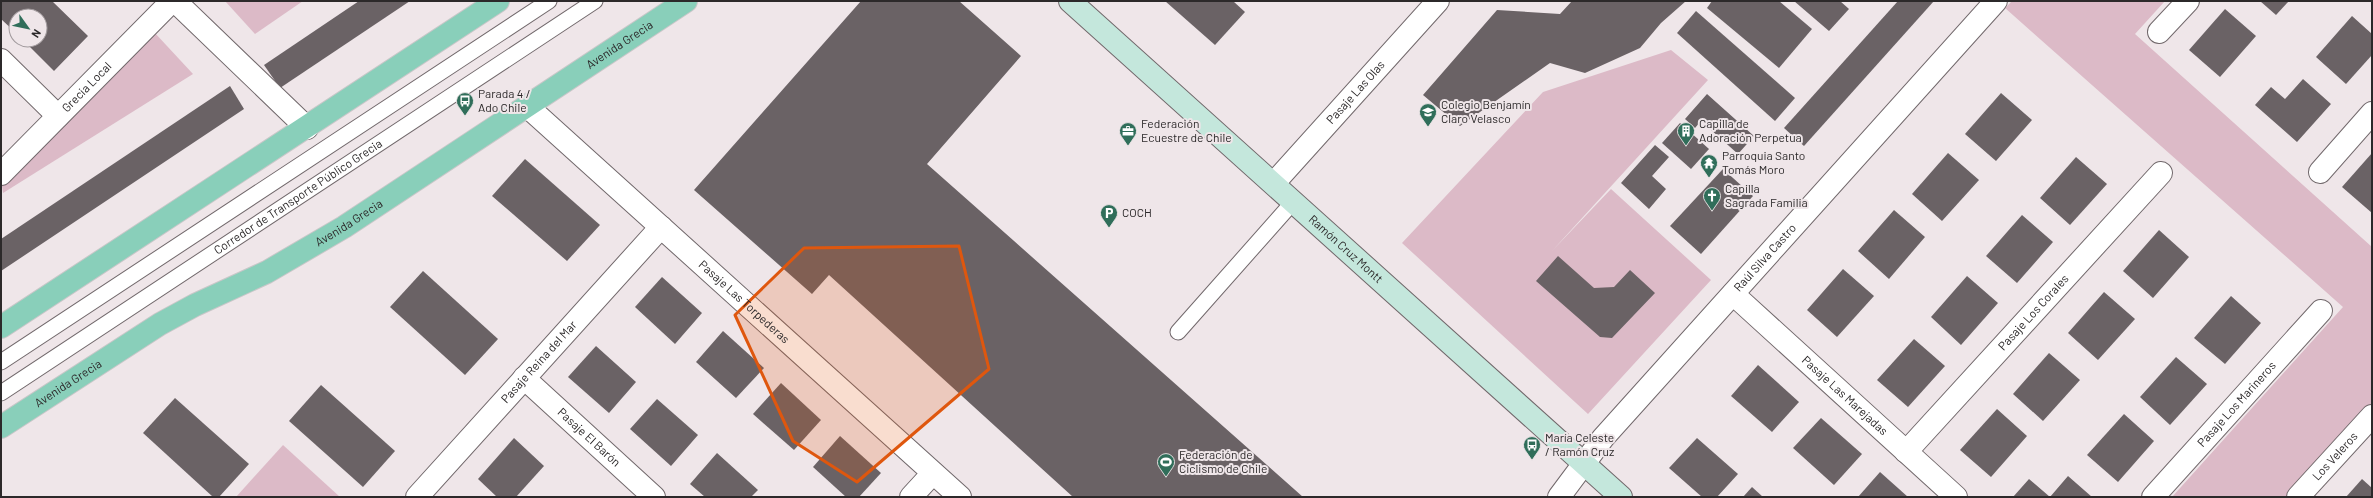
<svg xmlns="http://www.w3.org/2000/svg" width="2373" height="498" font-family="Barlow,sans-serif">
<rect width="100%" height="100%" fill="#efe6e9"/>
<g fill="#dcbac7">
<polygon points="225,1 303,1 255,34"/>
<polygon points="2012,1 2165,1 2135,34 2372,247 2372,403 2286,497 2172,497 2343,307 2005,8"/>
<polygon points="154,32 193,74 3,193 1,179"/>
<polygon points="1671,50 1708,80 1552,251 1611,189 1711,280 1588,414 1402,243 1543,92"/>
<polygon points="283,445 340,497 236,497"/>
</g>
<g fill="#6a6265">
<polygon points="1,1 52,1 88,36 54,71 23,40 40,40 40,16 16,16 16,33 1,19"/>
<polygon points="359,1 410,1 280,88 264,65"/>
<polygon points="861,1 959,1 1021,56 927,164 1303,497 1073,497 829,275 812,294 694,190"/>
<polygon points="1165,1 1233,1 1245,12 1215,45"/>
<polygon points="1572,1 1686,1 1661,23 1640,48 1585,73 1550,63 1460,126 1423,95 1497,10 1560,14"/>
<polygon points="1712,1 1779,1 1812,29 1779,68 1707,8"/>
<polygon points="1794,1 1840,1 1849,9 1829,31"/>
<polygon points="1898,1 1934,1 1804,146 1784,128"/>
<polygon points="2260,1 2289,1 2276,15"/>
<polygon points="2225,9 2256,36 2220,77 2189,50"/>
<polygon points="1696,11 1795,98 1775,121 1677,33"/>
<polygon points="2352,16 2372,34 2372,55 2346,84 2316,57"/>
<polygon points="2303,79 2331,104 2297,142 2255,105 2271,87 2285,99"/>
<polygon points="230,86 244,109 1,271 1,239"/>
<polygon points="2001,93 2032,120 1996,161 1965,134"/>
<polygon points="1707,94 1754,136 1738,154 1701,121 1695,128 1685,119"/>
<polygon points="1680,123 1709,149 1691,169 1662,143"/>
<polygon points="1655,145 1669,157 1652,176 1666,189 1649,209 1621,183"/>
<polygon points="1948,153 1979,180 1942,221 1912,194"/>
<polygon points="2372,153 2372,213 2342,187"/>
<polygon points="2076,157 2107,184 2070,225 2040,198"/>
<polygon points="525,159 600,225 567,261 492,196"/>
<polygon points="1723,169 1753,196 1701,254 1670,226"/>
<polygon points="1894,210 1925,237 1889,279 1858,251"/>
<polygon points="2022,215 2053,242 2017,283 1986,256"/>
<polygon points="2159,230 2189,257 2153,298 2123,271"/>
<polygon points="1558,256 1594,288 1614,287 1630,270 1655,293 1612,338 1600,337 1536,281"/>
<polygon points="1843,269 1874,296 1837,337 1807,310"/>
<polygon points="423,271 498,339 465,375 390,307"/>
<polygon points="1967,276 1998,303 1961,345 1931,317"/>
<polygon points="662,277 702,313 675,344 635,307"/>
<polygon points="2104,292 2135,319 2098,360 2068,333"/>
<polygon points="2231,296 2261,323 2225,364 2194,338"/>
<polygon points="723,331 764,368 736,398 696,362"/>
<polygon points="1914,339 1945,366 1908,407 1877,380"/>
<polygon points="596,346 636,382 609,413 568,377"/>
<polygon points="2049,353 2080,380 2043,421 2013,394"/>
<polygon points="2176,357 2207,384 2170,425 2140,397"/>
<polygon points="1758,365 1799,402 1772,432 1731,396"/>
<polygon points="781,383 821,420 794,450 753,414"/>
<polygon points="321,385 395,451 363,487 289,421"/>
<polygon points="175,398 249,464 219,497 213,497 143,433"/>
<polygon points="657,399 698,435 671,466 630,429"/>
<polygon points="1997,409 2027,436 1991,477 1960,450"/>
<polygon points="2124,414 2154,441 2118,482 2087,455"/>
<polygon points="1821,418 1862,454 1834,485 1793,448"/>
<polygon points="840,436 881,473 859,497 846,497 813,467"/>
<polygon points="514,438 544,466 516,497 497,497 478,479"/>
<polygon points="1697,438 1738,474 1717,497 1702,497 1669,468"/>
<polygon points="717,453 758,490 751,497 705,497 690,484"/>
<polygon points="1880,472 1908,497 1858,497"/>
<polygon points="2068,476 2092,497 2013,497 2029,479 2050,497"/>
<polygon points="2362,479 2372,488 2372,497 2346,497"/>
<polygon points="1752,487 1763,497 1743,497"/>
</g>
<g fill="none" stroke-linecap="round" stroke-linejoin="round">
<g stroke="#71686b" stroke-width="17">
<g id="lane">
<polyline points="1178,332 1294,201"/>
<polyline points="1,362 549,1"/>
<path id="s1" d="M1,393L595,1"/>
</g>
</g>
<g stroke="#71686b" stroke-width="24">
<g id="street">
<polyline points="175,1 307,128"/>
<polyline points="2159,32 2188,1"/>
<polyline points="1,60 58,116"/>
<path id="s2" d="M528,107L960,497"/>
<polyline points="2320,172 2372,113"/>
<path id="s3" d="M1,174L172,1"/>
<path id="s4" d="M1274,183L1438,1"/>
<path id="s5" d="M1733,294L1956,497"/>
<path id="s6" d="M524,378L654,497"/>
<path id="s7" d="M1906,452L2161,173"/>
<path id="s8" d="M417,497L661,227"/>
<polyline points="911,497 933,473"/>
<path id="s9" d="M1559,497L1603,438L1996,1"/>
<path id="s10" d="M2153,497L2321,311"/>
<path id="s11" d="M2298,497L2372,416"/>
</g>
</g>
<g stroke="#71686b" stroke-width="24">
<g id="secondary">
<path id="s12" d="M1070,1L1621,497"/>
</g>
</g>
<g stroke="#c8c7c8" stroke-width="24">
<g id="primary">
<polyline points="1,327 498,1"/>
<path id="s13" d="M1,427L160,324L195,305L267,272L344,227L686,1"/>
</g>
</g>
<use href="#lane" stroke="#fff" stroke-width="15"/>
<use href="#street" stroke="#fff" stroke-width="22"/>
<use href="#secondary" stroke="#c4e7dc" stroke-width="22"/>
<use href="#primary" stroke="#89cfba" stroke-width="22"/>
</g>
<path fill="#df570e" fill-opacity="0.2" stroke="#df570e" stroke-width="3" stroke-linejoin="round" d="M959,246L989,369L857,482L793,441L735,315L804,248Z"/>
<defs>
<g id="bus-pin" transform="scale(0.9)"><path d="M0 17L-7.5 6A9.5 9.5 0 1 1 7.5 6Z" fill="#306e5a" stroke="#efe6e9"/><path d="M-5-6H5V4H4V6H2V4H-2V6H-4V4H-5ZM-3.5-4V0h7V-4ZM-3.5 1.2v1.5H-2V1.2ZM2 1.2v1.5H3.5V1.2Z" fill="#fff"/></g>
<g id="school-pin" transform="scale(0.9)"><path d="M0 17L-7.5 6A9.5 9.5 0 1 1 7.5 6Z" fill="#306e5a" stroke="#efe6e9"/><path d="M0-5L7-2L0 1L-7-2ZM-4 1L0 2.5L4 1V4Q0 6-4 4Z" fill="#fff"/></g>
<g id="office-pin" transform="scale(0.9)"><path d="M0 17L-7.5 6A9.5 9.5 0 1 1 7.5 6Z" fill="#306e5a" stroke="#efe6e9"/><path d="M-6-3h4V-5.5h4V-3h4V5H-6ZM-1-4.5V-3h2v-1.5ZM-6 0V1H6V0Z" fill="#fff"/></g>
<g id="building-pin" transform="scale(0.9)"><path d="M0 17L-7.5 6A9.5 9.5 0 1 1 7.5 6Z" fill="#306e5a" stroke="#efe6e9"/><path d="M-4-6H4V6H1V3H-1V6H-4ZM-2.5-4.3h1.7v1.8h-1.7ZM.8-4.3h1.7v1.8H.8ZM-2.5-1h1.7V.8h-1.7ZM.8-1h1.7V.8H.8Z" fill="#fff"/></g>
<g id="temple-pin" transform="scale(0.9)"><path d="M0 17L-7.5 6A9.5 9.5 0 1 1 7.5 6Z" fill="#306e5a" stroke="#efe6e9"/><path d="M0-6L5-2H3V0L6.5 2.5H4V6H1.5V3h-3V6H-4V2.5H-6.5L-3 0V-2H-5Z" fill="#fff"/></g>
<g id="church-pin" transform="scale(0.9)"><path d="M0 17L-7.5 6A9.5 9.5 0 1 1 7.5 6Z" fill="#306e5a" stroke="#efe6e9"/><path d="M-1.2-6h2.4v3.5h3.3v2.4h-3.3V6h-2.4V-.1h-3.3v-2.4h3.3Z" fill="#fff"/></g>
<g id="parking-pin" transform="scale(0.9)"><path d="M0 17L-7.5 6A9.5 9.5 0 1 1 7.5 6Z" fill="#306e5a" stroke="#efe6e9"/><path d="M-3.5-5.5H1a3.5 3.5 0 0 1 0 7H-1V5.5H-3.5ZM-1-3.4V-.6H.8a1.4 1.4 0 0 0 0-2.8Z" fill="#fff"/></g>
<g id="stadium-pin" transform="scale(0.9)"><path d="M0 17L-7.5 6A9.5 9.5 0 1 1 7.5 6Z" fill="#306e5a" stroke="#efe6e9"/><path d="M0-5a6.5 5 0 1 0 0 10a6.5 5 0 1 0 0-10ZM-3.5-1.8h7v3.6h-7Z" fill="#fff"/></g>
</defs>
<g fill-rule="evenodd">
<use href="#bus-pin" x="465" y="101"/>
<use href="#school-pin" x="1428" y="112"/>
<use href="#office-pin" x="1128" y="131"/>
<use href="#building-pin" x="1686" y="131"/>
<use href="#temple-pin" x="1709" y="163"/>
<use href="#church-pin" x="1712" y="196"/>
<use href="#parking-pin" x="1109" y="213"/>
<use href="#bus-pin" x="1532" y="445"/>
<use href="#stadium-pin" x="1166" y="462"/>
</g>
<g text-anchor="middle" stroke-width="4" stroke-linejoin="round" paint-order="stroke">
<g font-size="12" fill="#2c292a" stroke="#efe6e9">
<text dy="4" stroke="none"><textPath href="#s13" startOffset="728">Avenida Grecia</textPath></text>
<text dy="4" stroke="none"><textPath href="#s3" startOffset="122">Grecia Local</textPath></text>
<text dy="4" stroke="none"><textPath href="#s4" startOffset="122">Pasaje Las Olas</textPath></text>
<text dy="4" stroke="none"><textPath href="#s1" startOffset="356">Corredor de Transporte Público Grecia</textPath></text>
<text dy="4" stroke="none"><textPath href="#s13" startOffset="404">Avenida Grecia</textPath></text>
<text dy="4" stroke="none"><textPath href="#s12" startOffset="371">Ramón Cruz Montt</textPath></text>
<text dy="4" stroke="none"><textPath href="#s9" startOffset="316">Raúl Silva Castro</textPath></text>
<text dy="4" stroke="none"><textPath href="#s2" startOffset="291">Pasaje Las Torpederas</textPath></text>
<text dy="4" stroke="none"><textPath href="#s7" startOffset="189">Pasaje Los Corales</textPath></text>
<text dy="4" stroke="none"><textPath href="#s8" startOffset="182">Pasaje Reina del Mar</textPath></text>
<text dy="4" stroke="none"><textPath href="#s13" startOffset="80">Avenida Grecia</textPath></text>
<text dy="4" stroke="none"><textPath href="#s5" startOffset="151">Pasaje Las Marejadas</textPath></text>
<text dy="4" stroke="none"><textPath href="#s10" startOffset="125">Pasaje Los Marineros</textPath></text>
<text dy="4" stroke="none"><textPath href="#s6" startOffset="88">Pasaje El Barón</textPath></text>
<text dy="4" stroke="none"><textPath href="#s11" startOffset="55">Los Veleros</textPath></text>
</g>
<g font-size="12" fill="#2c292a" stroke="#efe6e9" text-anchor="start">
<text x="478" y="98">Parada 4 /<tspan x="478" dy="14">Ado Chile</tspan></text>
<text x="1441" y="109">Colegio Benjamín<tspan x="1441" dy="14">Claro Velasco</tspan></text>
<text x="1141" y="128">Federación<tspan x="1141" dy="14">Ecuestre de Chile</tspan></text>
<text x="1699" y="128">Capilla de<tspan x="1699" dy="14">Adoración Perpetua</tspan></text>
<text x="1722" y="160">Parroquia Santo<tspan x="1722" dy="14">Tomás Moro</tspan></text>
<text x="1725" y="193">Capilla<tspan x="1725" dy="14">Sagrada Familia</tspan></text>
<text x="1122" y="217">COCH</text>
<text x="1545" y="442">María Celeste<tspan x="1545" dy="14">/ Ramón Cruz</tspan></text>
<text x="1179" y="459">Federación de<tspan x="1179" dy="14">Ciclismo de Chile</tspan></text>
</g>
</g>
<rect width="2373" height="498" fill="none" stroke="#2c292a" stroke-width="4"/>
<g transform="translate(28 28) rotate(123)"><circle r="19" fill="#efe6e9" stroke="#a19a9d"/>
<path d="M0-3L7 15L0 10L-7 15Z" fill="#306e5a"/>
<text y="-6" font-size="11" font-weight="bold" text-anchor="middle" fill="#2c292a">N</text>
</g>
</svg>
